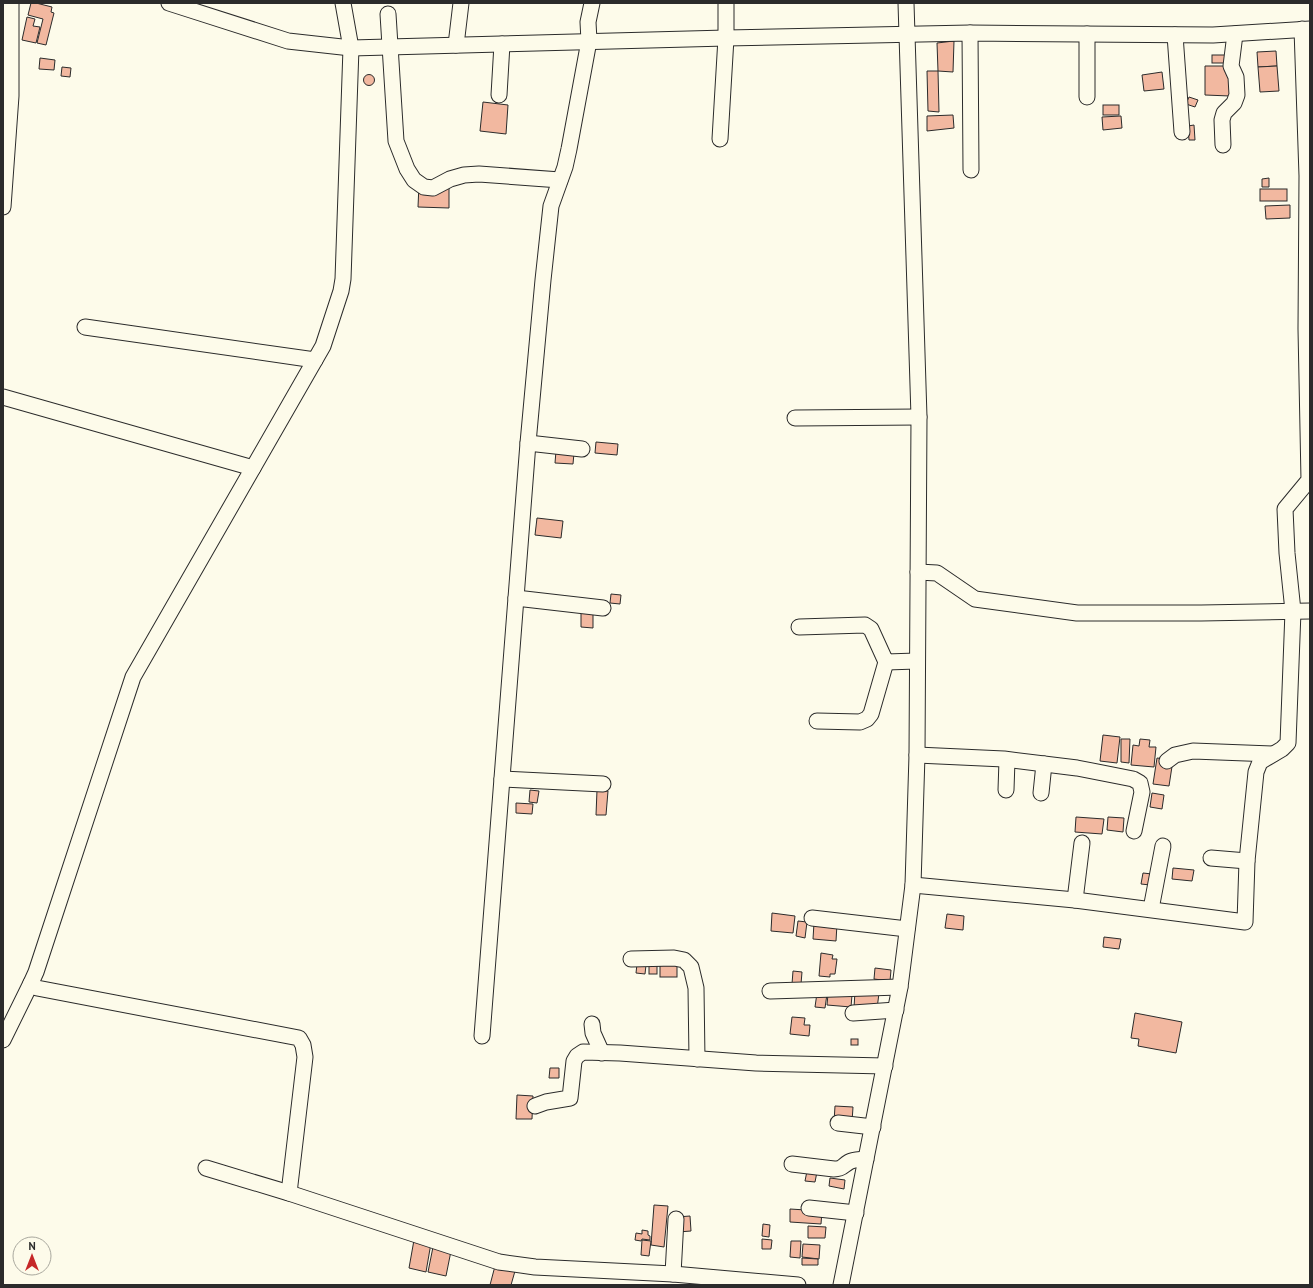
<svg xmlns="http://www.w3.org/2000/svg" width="1313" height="1288" font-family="'PT Sans',sans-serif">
<rect width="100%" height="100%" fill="#fdfbea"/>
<g fill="#f2b8a0" stroke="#2b2b2b">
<polygon points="31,3 36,3 52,7 51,12 54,13 46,45 37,43 43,19 28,15"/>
<polygon points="27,17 35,19 33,26 40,27 36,43 22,40"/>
<polygon points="954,41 953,72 938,71 937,43"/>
<polygon points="1276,51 1277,66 1258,67 1257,52"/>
<rect x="1212" y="55" width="15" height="8"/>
<polygon points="40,58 55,60 54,70 39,69"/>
<polygon points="1205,66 1230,66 1230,96 1205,95"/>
<polygon points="1277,66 1279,91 1260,92 1258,67"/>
<polygon points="62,67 71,68 70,77 61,76"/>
<polygon points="927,71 938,71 939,112 928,111"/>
<polygon points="1162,72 1164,89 1144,91 1142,75"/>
<circle cx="369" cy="80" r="5.5"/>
<polygon points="1189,97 1198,100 1195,107 1186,104"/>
<polygon points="483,102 508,105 506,134 480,131"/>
<rect x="1103" y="105" width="16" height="10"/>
<polygon points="953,115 954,128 927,131 927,116"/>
<polygon points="1121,116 1122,128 1103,130 1102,117"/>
<polygon points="1194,125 1195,140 1189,140 1188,126"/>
<polygon points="1269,178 1269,187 1262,187 1262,179"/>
<polygon points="419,184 449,185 449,208 418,207"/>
<rect x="1260" y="189" width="27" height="12"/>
<polygon points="1290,205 1290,218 1266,219 1265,206"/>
<polygon points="596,442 618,444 617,455 595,453"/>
<polygon points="556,451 574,453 573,464 555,463"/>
<polygon points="537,518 563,521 561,538 535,535"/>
<polygon points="611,594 621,595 620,604 610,603"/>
<polygon points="581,612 593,612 593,628 581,627"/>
<polygon points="1103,735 1120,737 1117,763 1100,761"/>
<polygon points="1121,739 1130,739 1129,763 1121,762"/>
<polygon points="1140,739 1150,740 1149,747 1156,747 1154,767 1131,765 1133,745 1139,746"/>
<polygon points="1157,758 1173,760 1169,786 1153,784"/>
<polygon points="530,790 539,791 537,803 529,802"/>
<polygon points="597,790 608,791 606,815 596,815"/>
<polygon points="1152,793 1164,795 1162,809 1150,807"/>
<polygon points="516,803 533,804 532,814 516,813"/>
<polygon points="1076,817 1104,819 1102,834 1075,832"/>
<polygon points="1108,817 1124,818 1123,832 1107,830"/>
<polygon points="1173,868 1194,870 1192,881 1172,879"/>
<polygon points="1143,873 1152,874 1150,885 1141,884"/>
<polygon points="772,913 795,916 793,933 771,931"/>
<polygon points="947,914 964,916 963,930 945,928"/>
<polygon points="798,921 807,922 805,938 796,936"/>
<polygon points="814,923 837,924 836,941 813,939"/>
<polygon points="1104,937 1121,939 1119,949 1103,947"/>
<polygon points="821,953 833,955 832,959 837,959 835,974 830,974 830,977 819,976"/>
<polygon points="637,964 646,965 645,974 636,973"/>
<rect x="660" y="964" width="17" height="13"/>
<rect x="649" y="965" width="8" height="9"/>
<polygon points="875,968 891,970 890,981 874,979"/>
<polygon points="793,971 802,972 801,984 792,984"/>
<polygon points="855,991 879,993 877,1009 854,1008"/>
<polygon points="817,993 827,994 825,1008 815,1007"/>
<polygon points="828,994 852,995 851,1007 827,1005"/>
<polygon points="1135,1013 1182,1022 1176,1053 1138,1046 1139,1039 1131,1038"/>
<polygon points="792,1017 805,1018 804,1025 810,1025 809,1036 790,1034"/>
<rect x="851" y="1039" width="7" height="6"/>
<polygon points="550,1068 559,1068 559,1078 549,1078"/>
<polygon points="517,1095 533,1096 532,1119 516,1119"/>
<polygon points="835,1106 853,1107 852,1122 834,1122"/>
<polygon points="807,1171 817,1172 815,1182 805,1181"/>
<polygon points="830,1178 845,1180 844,1189 829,1186"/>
<polygon points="654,1205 668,1206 664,1247 651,1245"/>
<polygon points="790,1209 822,1211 821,1224 790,1222"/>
<polygon points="690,1216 691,1231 678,1232 677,1217"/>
<polygon points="763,1224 770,1225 769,1237 762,1236"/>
<polygon points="808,1226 826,1227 825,1238 808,1238"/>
<polygon points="642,1230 648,1231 648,1235 650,1236 650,1240 642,1239 641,1241 635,1240 636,1233 642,1234"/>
<polygon points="762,1239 772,1240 771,1249 762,1249"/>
<polygon points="414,1240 431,1243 426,1272 409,1268"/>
<polygon points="642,1240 651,1241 649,1256 641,1255"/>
<polygon points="791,1241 801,1241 800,1258 790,1257"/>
<polygon points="803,1244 820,1245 819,1259 802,1257"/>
<polygon points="433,1247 451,1251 446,1276 428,1272"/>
<polygon points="802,1258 818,1259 818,1265 802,1265"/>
<polygon points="495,1266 515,1271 511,1285 490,1285"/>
</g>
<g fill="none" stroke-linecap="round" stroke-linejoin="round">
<g stroke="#2b2b2b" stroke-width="17">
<g id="minor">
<polyline points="169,3 288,41 351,48 726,38 970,33 1213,35 1310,29"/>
<polyline points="388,14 396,141 407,169 414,180 424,187 433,188 450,179 464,175 479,174 560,180"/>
<polyline points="970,33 971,170"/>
<polyline points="1087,34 1087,97"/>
<polyline points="1175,35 1182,132"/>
<polyline points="456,45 461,3"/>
<polyline points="499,95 502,44"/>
<polyline points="720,139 726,38 726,3"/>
<polyline points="1223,145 1222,120 1224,113 1234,103 1237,95 1236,77 1231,66 1235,34"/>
<polyline points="3,207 11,96 11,3"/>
<polyline points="85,327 315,360"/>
<polyline points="3,397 253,468"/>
<polyline points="795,418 919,417"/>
<polyline points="528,443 582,449"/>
<polyline points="918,572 937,573 975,599 1077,613 1201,613 1310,611"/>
<polyline points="516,598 603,608"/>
<polyline points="799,627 865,625 871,629 886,662 917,661"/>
<polyline points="817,721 860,722 867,719 871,714 886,662"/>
<polyline points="917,755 1004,759 1077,768 1133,779 1140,783 1142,792 1134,831"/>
<polyline points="1167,761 1175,755 1193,751 1273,754"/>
<polyline points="502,779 603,784"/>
<polyline points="1006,790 1007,760"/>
<polyline points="1041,793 1044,764"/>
<polyline points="1211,858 1247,861"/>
<polyline points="913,885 1075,900 1245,922 1247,861 1256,772 1260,762 1282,749 1288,743 1293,611 1287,553 1285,509 1309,480 1306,329 1307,176 1302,29"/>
<polyline points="1075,900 1082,843"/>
<polyline points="1151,909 1163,846"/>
<polyline points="812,918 907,929"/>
<polyline points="631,959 674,958 684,960 691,967 696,988 697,1059"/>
<polyline points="770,991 900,987"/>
<polyline points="853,1013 896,1010"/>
<polyline points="592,1024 593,1033 602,1053"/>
<polyline points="482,1036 528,443 543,280 551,206 565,167 569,149 589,41 588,22 592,3"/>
<polyline points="3,1040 31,983"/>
<polyline points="535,1106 546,1102 570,1098 574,1061 577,1056 583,1052 620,1053 756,1063 885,1066"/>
<polyline points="838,1123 873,1127"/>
<path d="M792,1164L834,1169C843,1169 842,1166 849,1162C854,1159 861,1160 866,1159"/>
<polyline points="206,1168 289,1193 499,1262 535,1267 673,1274 798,1285"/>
<polyline points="289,1193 305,1057 303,1045 299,1038 37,988 31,983 36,972 133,677 323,346 341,291 343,279 351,48 343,3"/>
<polyline points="809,1208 856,1213"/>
<polyline points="673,1274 676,1219"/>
<polyline points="841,1285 900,987 913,885 917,755 919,417 906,3"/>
</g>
</g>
<use href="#minor" stroke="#fdfbea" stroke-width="15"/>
</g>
<rect width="1313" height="1288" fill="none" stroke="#2b2b2b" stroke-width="8"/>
<g transform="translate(32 1256)"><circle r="19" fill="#fdfbea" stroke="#a9a89e"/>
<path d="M0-3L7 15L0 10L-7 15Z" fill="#c62828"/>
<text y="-6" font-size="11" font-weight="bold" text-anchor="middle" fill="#2b2b2b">N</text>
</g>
</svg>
